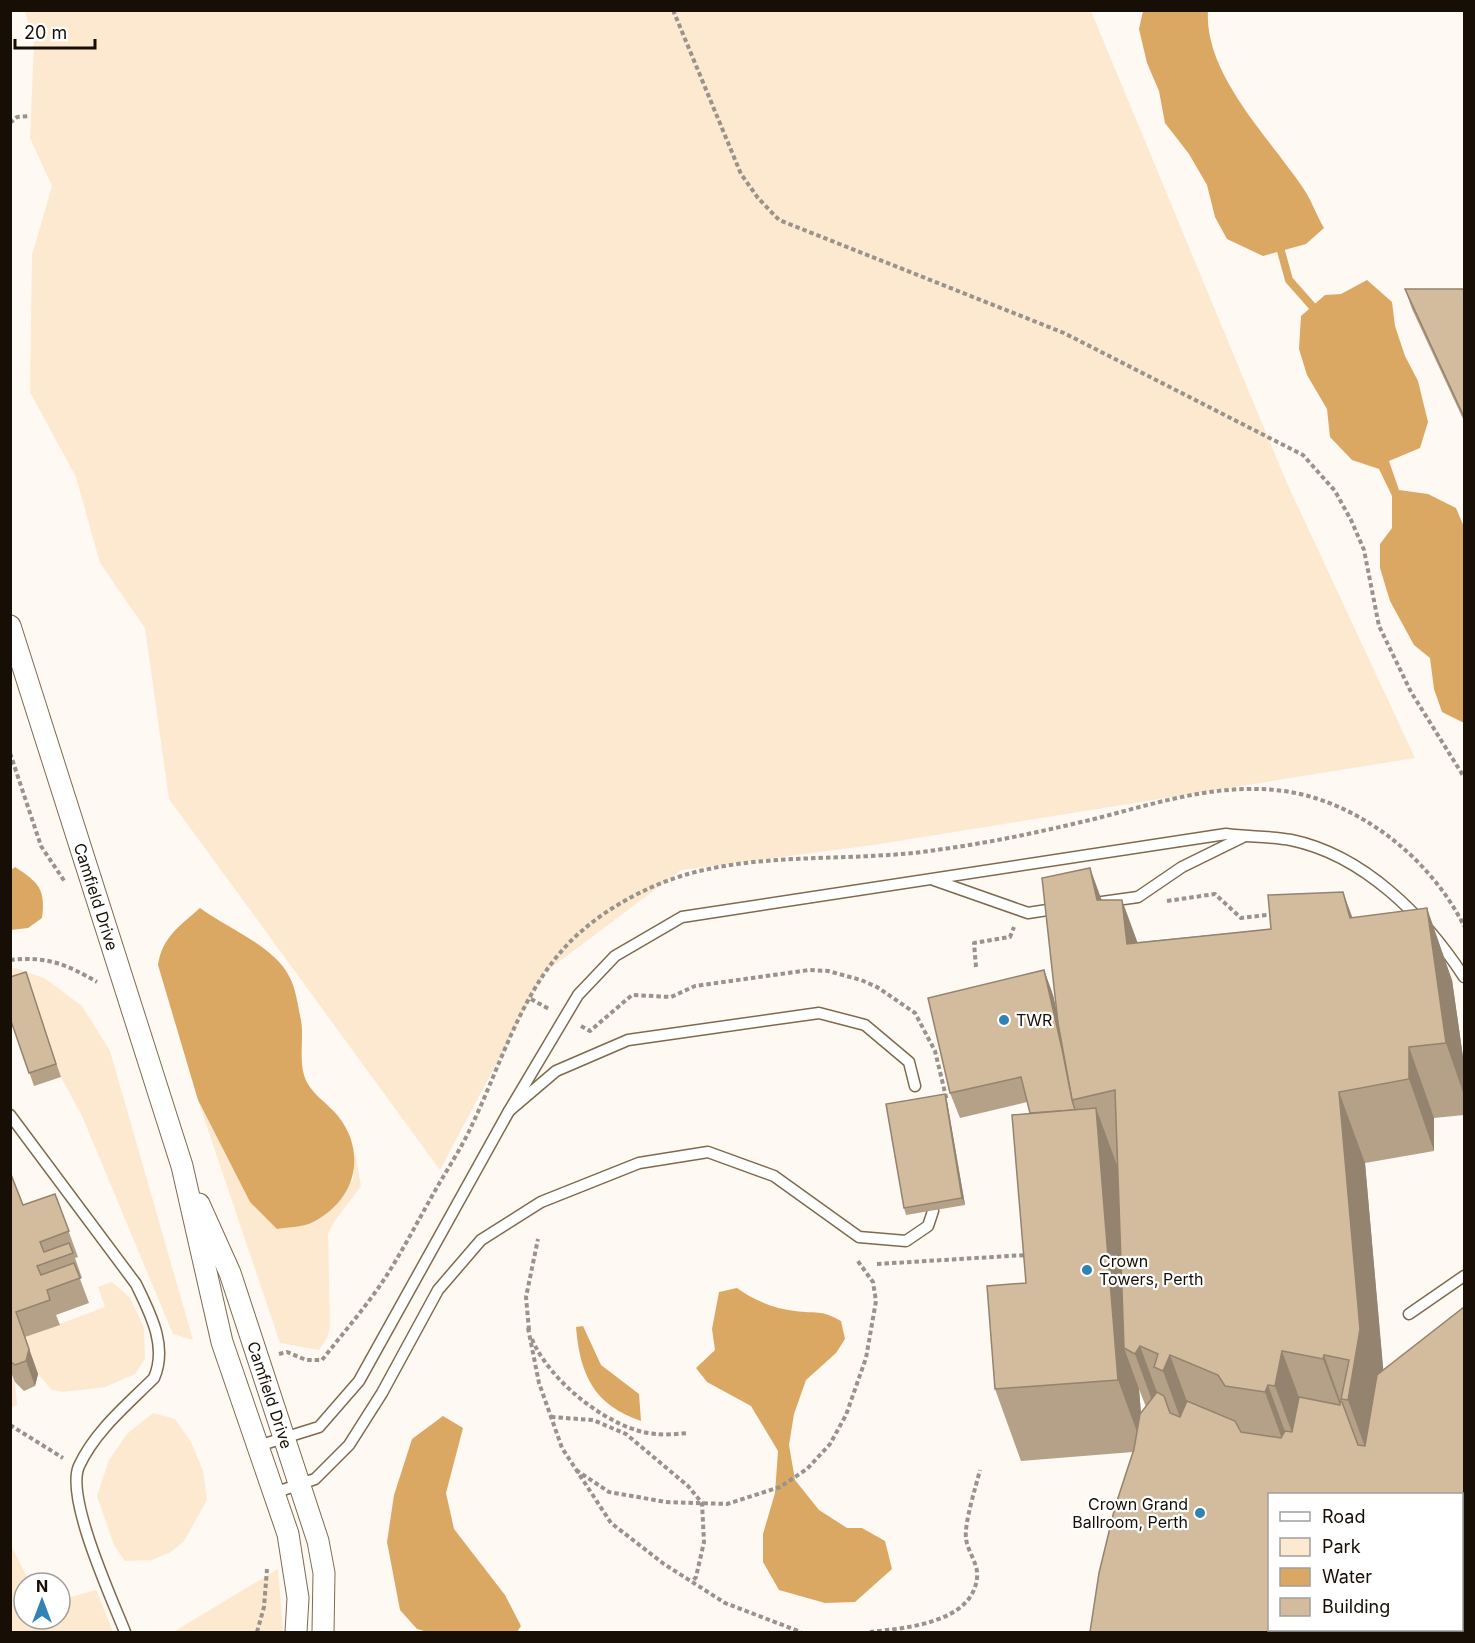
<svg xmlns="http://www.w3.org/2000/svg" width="1475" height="1643" font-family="Inter,sans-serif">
<rect width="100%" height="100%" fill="#fef9f2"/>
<g fill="#fce9d0">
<polygon points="25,11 1091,11 1286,481 1415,758 873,845 681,870 544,973 440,1170 169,799 145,628 100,563 76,477 30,392 32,255 52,186 30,138 34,44"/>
<polygon points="15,968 44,978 82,1006 110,1051 193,1340 173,1334 83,1118 61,1077 31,985 11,992 10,969"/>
<polygon points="198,1100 250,1202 353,1181 355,1151 361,1186 334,1222 328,1234 330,1325 327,1338 319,1350 280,1343"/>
<polygon points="112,1282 130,1298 144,1328 145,1359 135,1374 105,1387 63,1392 52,1390 38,1374 25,1337 105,1307 98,1287"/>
<polygon points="11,1370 15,1382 17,1405 11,1408"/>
<polygon points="153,1413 175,1419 191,1442 203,1471 207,1500 184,1541 171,1552 152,1560 125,1561 114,1545 97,1496 109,1460 127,1434"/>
<polygon points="11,1545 30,1583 24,1583 24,1619 60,1619 60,1600 96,1590 113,1632 11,1632"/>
<polygon points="278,1569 283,1632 173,1632"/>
</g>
<g fill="#dba864">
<path d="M1143,11H1208C1204,75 1271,139 1305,191C1312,202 1317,216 1324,228L1306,244L1263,256L1227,239L1215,217L1207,185L1189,154L1165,123L1159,91L1147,63L1139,29Z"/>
<polygon points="1367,280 1392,302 1395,326 1405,356 1418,381 1428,422 1420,448 1389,461 1399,490 1428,494 1456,508 1464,527 1464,723 1442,712 1434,689 1430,658 1414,645 1390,601 1380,568 1380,544 1392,528 1392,496 1379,469 1352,460 1330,437 1327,409 1307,375 1299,349 1301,316 1325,295 1341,294"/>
<path d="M15,867C38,882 46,889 42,918L28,928L11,930V870Z"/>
<path d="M200,908C227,928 274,946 289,976C296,988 298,1007 301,1020C304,1038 299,1058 304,1075C309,1093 328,1103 338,1116C368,1154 355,1201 313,1222C304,1227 288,1227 277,1229L250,1202L198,1100L158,965C162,937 180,926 200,908Z"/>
<path d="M737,1288C753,1300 775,1309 795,1311C817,1314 820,1309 841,1321L845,1339L836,1353L806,1380L794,1414L789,1445L795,1480L819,1510L847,1528H862L885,1541L892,1569L855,1602L825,1603L779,1590L763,1562V1534L775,1493L778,1451L751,1406L707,1382L696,1368L715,1350L712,1329L719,1292Z"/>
<path d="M583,1326L601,1365L639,1394L641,1421C594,1405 580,1375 576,1327Z"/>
<polygon points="443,1416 463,1428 446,1493 454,1529 505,1595 521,1626 517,1632 428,1632 417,1629 400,1610 387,1542 394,1495 412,1439"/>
</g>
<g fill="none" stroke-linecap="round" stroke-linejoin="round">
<polyline stroke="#dba864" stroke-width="8" points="1281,251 1289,280 1312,306"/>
<g stroke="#7f6a4e" stroke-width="13">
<g id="lane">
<polyline points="934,880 1028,913 1060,908"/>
<polyline points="1102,902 1138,897 1182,867 1243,837"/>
<path d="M509,1111L578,995L615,956L682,917L1226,834C1247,837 1270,836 1291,840C1364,855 1425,917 1464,977"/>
<path d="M10,1115L136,1284C150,1313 168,1346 154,1378C128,1404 95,1431 79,1466C65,1497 112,1599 125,1632"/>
<polyline points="1409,1314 1464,1276"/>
<polyline points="258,1446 319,1427 359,1381 509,1111 556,1071 628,1040 819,1013 865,1025 909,1062 915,1086"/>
<polyline points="274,1493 315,1479 349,1445 382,1393 438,1290 481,1240 541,1202 639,1163 708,1152 774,1176 859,1237 906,1241 928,1226 933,1211"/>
</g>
</g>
<g stroke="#7f6a4e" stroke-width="23">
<g id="street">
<path id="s1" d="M10,626L182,1166L222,1342L288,1534L298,1598L296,1632"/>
<path id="s2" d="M199,1204L230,1273L318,1541L324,1573L323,1632"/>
</g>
</g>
<g stroke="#99938b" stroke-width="4" stroke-dasharray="4.5 3" stroke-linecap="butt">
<polyline points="673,10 741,174 758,198 779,220 1064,333 1303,455 1335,491 1351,520 1364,550 1379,626 1411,692 1464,777"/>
<polyline points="10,123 17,117 30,116"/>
<polyline points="10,753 41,846 65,882"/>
<polyline points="1167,901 1215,894 1241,918 1275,914"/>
<path d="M10,960C47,956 66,964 97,982"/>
<polyline points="976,967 974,943 1010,937 1014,927"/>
<polyline points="531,999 549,1009"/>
<polyline points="581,1026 590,1031 632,995 671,997 695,986 809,970 828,971 861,980 877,987 915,1013 935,1051 947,1101"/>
<polyline points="877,1264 1026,1255"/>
<polyline points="528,1328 539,1383 562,1448 611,1523 664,1564 725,1603 801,1632"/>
<polyline points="529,1330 526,1297 538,1239"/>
<path d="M532,1339C549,1381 611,1431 656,1434C666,1435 678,1434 688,1433"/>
<path d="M279,1354L287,1352L306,1360H322C343,1333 366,1307 385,1278C403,1250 419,1219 436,1189C448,1168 462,1147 472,1125C504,1058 525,978 584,929C612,905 652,884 688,874C771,851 858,863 943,849C994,842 1044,831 1094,819C1153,804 1213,784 1275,790C1354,797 1430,857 1464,926"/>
<polyline points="551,1417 593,1420 626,1434 688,1486 702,1503 704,1542 696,1577 692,1582"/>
<polyline points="10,1425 63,1458"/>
<polyline points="576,1470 609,1492 666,1502 727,1504 780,1487 807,1469 830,1444 846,1415 866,1358 876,1301 873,1282 857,1260"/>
<polyline points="257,1632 264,1607 267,1569"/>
<path d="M870,1632C906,1628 972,1623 977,1578C979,1564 967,1551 966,1538C964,1524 976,1486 980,1470"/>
</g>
<use href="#lane" stroke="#fff" stroke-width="10"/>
<use href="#street" stroke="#fff" stroke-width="21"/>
</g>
<g fill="#b5a187" fill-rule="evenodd">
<polygon points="1405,289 1464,289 1464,421 1412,309"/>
<path d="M1102,900L1137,942L1271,929L1353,918L1452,980L1464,1064V1115L1434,1118V1151L1365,1163L1383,1370L1464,1632L1133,1452L1021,1461L995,1389L1026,1283L1030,1113L1027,1102L960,1118L950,1093L1044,970L1053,995L1056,1010ZM1139,1389L1146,1407L1141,1413Z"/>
<polygon points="30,985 61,1077 34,1086 10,1018"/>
<polygon points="947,1101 965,1205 906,1215 904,1208"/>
<polygon points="10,1172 23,1205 55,1194 78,1257 75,1258 82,1278 80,1279 89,1303 56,1315 60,1325 25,1337 38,1374 35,1386 24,1391 15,1382 10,1370"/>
</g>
<g fill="#94836e">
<polygon points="1090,868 1116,939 1097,900"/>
<polygon points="1343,892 1369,963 1350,918"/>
<polygon points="1122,900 1148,971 1127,944"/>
<polygon points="1427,908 1452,980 1464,1064 1464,1095 1446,1043"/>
<polygon points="1044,970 1053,995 1077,1098 1074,1099"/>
<polygon points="1409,1047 1434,1118 1434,1151 1409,1079"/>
<polygon points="1339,1092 1365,1163 1386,1400 1374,1472 1348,1400 1360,1329"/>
<polygon points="945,1094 947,1101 965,1205 962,1198"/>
<polygon points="1096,1108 1122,1179 1140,1346 1166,1417 1161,1425 1135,1354 1124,1348 1139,1389 1144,1451 1118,1380"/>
<polygon points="16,1312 38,1374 35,1386 26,1361"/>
<polygon points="1282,1351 1308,1422 1301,1457 1275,1386"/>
<polygon points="1170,1355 1196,1426 1189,1442 1163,1371"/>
<polygon points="1324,1355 1349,1426 1349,1430 1323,1359"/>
<polygon points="1268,1385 1294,1456 1291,1464 1265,1392"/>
</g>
<g fill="#d3bb9d" stroke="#94836e" stroke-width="1.5" fill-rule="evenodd">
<polygon points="1405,289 1464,289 1464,417"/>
<polygon points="1090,868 1097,900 1122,900 1127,944 1271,929 1268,895 1343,892 1350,918 1427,908 1446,1043 1409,1047 1409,1079 1339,1092 1360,1329 1348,1400 1341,1399 1349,1360 1324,1355 1323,1359 1282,1351 1275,1386 1268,1385 1265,1392 1225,1386 1218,1375 1170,1355 1163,1371 1154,1367 1158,1354 1140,1346 1135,1354 1124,1348 1115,1090 1072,1100 1058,1023 1042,878"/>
<polygon points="1044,970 1062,1049 1072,1100 1075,1110 1030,1113 1021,1077 950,1093 928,998"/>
<polygon points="26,972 56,1064 29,1073 10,1018 10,977"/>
<polygon points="945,1094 962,1198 904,1208 886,1104"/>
<polygon points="1096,1108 1118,1380 995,1389 987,1286 1026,1283 1012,1115"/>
<polygon points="10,1172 23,1205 55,1194 69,1231 40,1242 44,1252 69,1243 73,1253 37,1266 41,1275 74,1263 80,1278 47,1290 50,1300 16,1312 29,1349 26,1361 15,1365 10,1361"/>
<path d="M1464,1307V1632H1090L1099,1573L1115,1507L1134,1449L1140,1414L1157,1392L1164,1396L1170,1413L1180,1417L1187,1401L1235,1421L1241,1432L1281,1438L1285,1431L1292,1432L1299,1397L1340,1405V1401L1342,1402L1358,1445L1365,1446L1377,1375ZM1269,1494H1461V1629H1269Z"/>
</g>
<g fill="#3183b4" stroke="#fff" stroke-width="2">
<circle cx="1004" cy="1020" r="6"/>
<circle cx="1087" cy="1270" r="6"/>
<circle cx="1200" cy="1513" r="6"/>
</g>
<g text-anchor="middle" stroke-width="4.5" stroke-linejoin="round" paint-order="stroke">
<g font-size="16" fill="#170f05" stroke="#fff">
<text dy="6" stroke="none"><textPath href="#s1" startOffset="284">Camfield Drive</textPath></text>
<text dy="6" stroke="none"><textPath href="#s2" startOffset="204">Camfield Drive</textPath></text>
</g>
<g font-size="16" fill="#170f05" stroke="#fff" text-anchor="start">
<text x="1016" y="1026">TWR</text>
<text x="1099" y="1267">Crown<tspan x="1099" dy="18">Towers, Perth</tspan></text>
<text x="1188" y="1510" text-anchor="end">Crown Grand<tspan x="1188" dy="18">Ballroom, Perth</tspan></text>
</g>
</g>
<rect width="1475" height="1643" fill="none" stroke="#170f05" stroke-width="24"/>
<rect x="1268" y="1493" width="195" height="138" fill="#ffffff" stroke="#a29f9b" stroke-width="1.5"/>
<rect x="1280" y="1512" width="30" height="9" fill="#ffffff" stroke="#a29f9b" stroke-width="1.5"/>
<text x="1322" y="1523" font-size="18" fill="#170f05">Road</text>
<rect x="1280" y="1538" width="30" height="18" fill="#fce9d0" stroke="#a29f9b" stroke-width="1.5"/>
<text x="1322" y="1553" font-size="18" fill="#170f05">Park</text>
<rect x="1280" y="1568" width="30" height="18" fill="#dba864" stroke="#a29f9b" stroke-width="1.5"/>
<text x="1322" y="1583" font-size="18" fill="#170f05">Water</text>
<rect x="1280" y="1598" width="30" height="18" fill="#d3bb9d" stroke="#a29f9b" stroke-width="1.5"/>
<text x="1322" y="1613" font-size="18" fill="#170f05">Building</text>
<g transform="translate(42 1601)"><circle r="28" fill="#ffffff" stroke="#a29f9b" stroke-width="1.5"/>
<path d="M0-4.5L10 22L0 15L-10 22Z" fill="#3183b4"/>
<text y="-9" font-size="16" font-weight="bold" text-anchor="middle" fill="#170f05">N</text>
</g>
<path d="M15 39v9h80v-9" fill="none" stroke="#170f05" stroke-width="3"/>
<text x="24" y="39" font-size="18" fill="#170f05" stroke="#ffffff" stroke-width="4.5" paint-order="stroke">20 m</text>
</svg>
